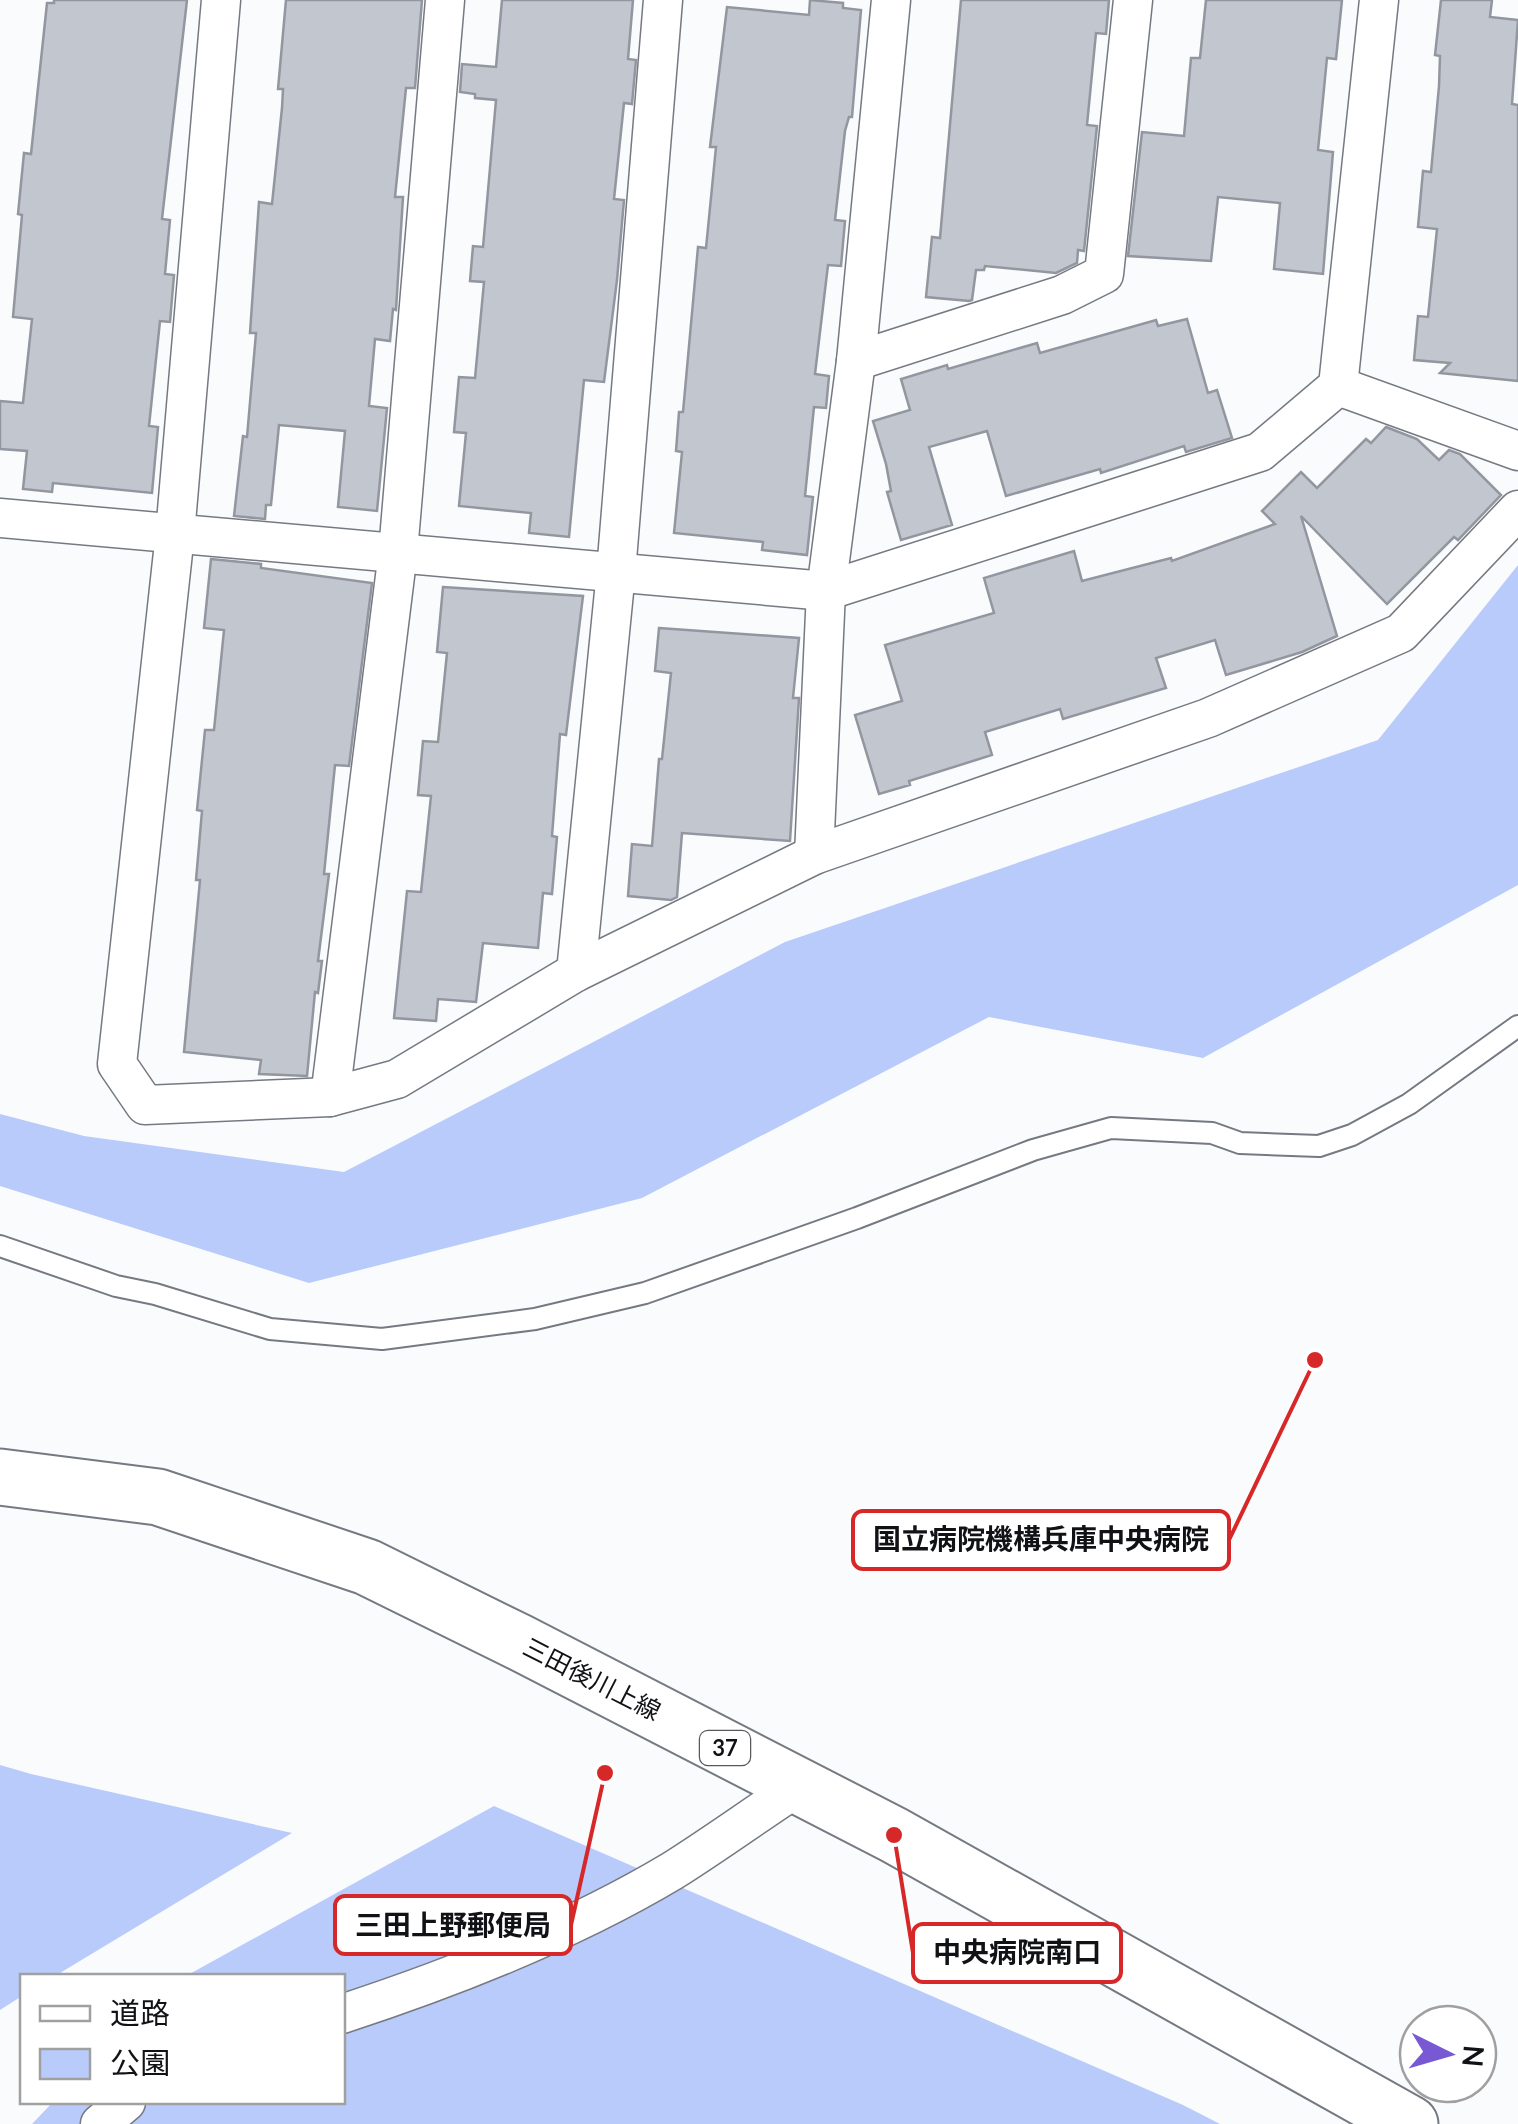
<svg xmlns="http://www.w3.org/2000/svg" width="1518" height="2124" font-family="Lato,'Noto Sans JP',sans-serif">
<rect width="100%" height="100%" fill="#fafbfd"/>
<g fill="#b9cbfa">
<polygon points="1518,565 1518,885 1203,1058 989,1017 642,1198 309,1283 0,1186 0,1114 84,1136 344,1172 785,942 1378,740"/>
<polygon points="0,1765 31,1774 292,1833 55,1976 22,1976 22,1996 0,2010"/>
<polygon points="494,1806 1183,2105 1220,2124 32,2124 53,2102 342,2102 342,1976 186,1976"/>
</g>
<g fill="#c2c6cf" stroke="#92969f" stroke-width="2.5">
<polygon points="54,0 187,0 162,219 170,220 165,274 174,275 170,322 160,321 149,426 158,427 152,493 53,483 52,492 23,489 27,451 0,449 0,401 23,403 32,319 13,317 22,215 18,214 24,153 31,154 47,3 54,3"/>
<polygon points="286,0 422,0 415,88 406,88 395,197 403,197 396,310 393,309 390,341 375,339 369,406 387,408 377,511 338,507 345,431 279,425 271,505 266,505 265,519 234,516 243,436 247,437 256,333 250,333 259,202 272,204 282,108 283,89 278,89"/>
<polygon points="502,0 633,0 628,59 636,60 632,104 624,103 614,199 624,200 617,280 604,382 584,380 569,537 529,533 531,513 459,506 466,433 454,432 459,377 475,378 484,282 470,281 473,246 483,247 496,100 475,98 475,94 460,92 462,64 496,67"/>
<polygon points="810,0 843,3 843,8 861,10 852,117 849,117 845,131 835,220 845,221 841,266 828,265 815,374 829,376 826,408 814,407 805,496 813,497 807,555 762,550 763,542 674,533 682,452 676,451 679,412 683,412 698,247 706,248 716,147 710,147 727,7 809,15"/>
<polygon points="961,0 1109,0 1106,34 1096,33 1087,125 1097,126 1084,251 1078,250 1077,263 1056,273 985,266 984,270 976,270 972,300 969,301 926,297 932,237 940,238"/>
<polygon points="1206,0 1342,0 1336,59 1327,58 1318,150 1333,152 1323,274 1274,269 1280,203 1218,197 1211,261 1128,256 1142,132 1184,136 1191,58 1200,58"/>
<polygon points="1441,0 1492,0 1490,17 1518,20 1512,104 1518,105 1518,381 1440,373 1450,363 1414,360 1418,316 1428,317 1437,229 1418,227 1423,171 1431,172 1439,86 1440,56 1435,55"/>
<polygon points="1187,319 1208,393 1217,390 1232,438 1186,452 1184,446 1101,473 1100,469 1006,496 987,431 929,447 952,525 901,540 887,492 891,491 886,464 873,421 910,410 901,379 947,365 948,369 1037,343 1040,353 1156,320 1158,326"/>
<polygon points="1386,427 1417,439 1439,460 1449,450 1460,454 1501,495 1458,540 1454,537 1387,604 1301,516 1337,636 1302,652 1226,675 1215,640 1156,658 1166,688 1063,719 1060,709 985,732 992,755 909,781 910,785 879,794 855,715 902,701 885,645 994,613 984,578 1074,551 1082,581 1171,558 1172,561 1275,524 1262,511 1301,472 1317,488 1366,439 1371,443"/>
<polygon points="211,559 261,564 261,568 372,583 349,766 335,765 324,874 329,874 318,961 322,961 318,993 315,992 307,1076 259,1074 261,1060 184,1052 200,880 196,880 202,811 197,810 205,730 214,730 224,630 204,628"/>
<polygon points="443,587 583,596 566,735 560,734 552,836 557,837 552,894 543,893 538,948 483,943 476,1002 438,999 436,1021 394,1018 407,891 421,892 431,796 418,795 423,741 438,742 447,653 437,652"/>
<polygon points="659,628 799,638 793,698 799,698 790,841 682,833 677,897 671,900 628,896 632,844 652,846 659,759 662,759 671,673 655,671"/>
</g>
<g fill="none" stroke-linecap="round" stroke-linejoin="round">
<g stroke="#757981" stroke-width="24">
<polyline id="lane" points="0,1246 116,1286 155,1294 270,1329 382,1339 535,1319 645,1293 857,1218 1033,1150 1111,1128 1212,1133 1240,1143 1319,1146 1352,1135 1409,1104 1518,1026"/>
</g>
<g stroke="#757981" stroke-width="41">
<g id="street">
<polyline points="221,0 175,534 117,1064 145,1105 330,1097 397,1079 576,972 814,855 1208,718 1401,633 1518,510"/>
<polyline points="856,361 1062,295 1104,274 1133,0"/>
<polyline points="1338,386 1518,451"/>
<polyline points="0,518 826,591 1260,452 1338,386 1379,0"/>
<polyline points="814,855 826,591 856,361 891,0"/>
<polyline points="576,972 616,572 663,0"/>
<polyline points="330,1097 398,552 445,0"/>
<path d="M342,2014C455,1977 570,1932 672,1871C715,1844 756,1814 799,1786"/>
<polyline points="100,2124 126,2102"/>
</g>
</g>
<g stroke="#757981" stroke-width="59">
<polyline id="primary" points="0,1477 158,1497 367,1567 519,1642 894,1835 1410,2124"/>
</g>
<use href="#lane" stroke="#fff" stroke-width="20"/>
<use href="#street" stroke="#fff" stroke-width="38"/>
<use href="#primary" stroke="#fff" stroke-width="55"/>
</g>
<g text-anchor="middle" stroke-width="10" stroke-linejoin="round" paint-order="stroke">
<rect fill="#fff" stroke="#58595b" stroke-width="2.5" x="700" y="1731" width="50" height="34" rx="8"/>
<g font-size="22" font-weight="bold" fill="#111215">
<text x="725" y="1756">37</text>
</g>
<g font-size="25" fill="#111215" stroke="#fff">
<text transform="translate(592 1679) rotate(27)" y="9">三田後川上線</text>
</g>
</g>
<path fill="none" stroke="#d62828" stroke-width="4" d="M1315 1360L1229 1540M605 1773L571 1925M894 1835L913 1953"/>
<g fill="#d62828" stroke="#fff" stroke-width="4">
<circle cx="1315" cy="1360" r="10"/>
<circle cx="605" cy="1773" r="10"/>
<circle cx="894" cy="1835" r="10"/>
</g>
<g fill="#fff" stroke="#d62828" stroke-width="4">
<rect x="853" y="1511" width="376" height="58" rx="10"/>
<rect x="335" y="1896" width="236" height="58" rx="10"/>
<rect x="913" y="1924" width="208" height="58" rx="10"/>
</g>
<g font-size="28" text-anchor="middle" font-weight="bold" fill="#111215">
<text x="1041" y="1549">国立病院機構兵庫中央病院</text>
<text x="453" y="1935">三田上野郵便局</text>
<text x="1017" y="1962">中央病院南口</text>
</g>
<rect x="20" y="1974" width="325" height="130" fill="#ffffff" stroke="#a0a0a1" stroke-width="2.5"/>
<rect x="40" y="2006" width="50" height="15" fill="#ffffff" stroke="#a0a0a1" stroke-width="2.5"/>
<text x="110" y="2024" font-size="30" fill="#111215">道路</text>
<rect x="40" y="2049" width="50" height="30" fill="#b9cbfa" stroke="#a0a0a1" stroke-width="2.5"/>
<text x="110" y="2074" font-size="30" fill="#111215">公園</text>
<g transform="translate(1448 2054) rotate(95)"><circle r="48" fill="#ffffff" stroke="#a0a0a1" stroke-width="2.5"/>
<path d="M0-8L18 38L0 25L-18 38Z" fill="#7859d3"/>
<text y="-15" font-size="28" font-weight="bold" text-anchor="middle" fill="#111215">N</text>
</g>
</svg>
